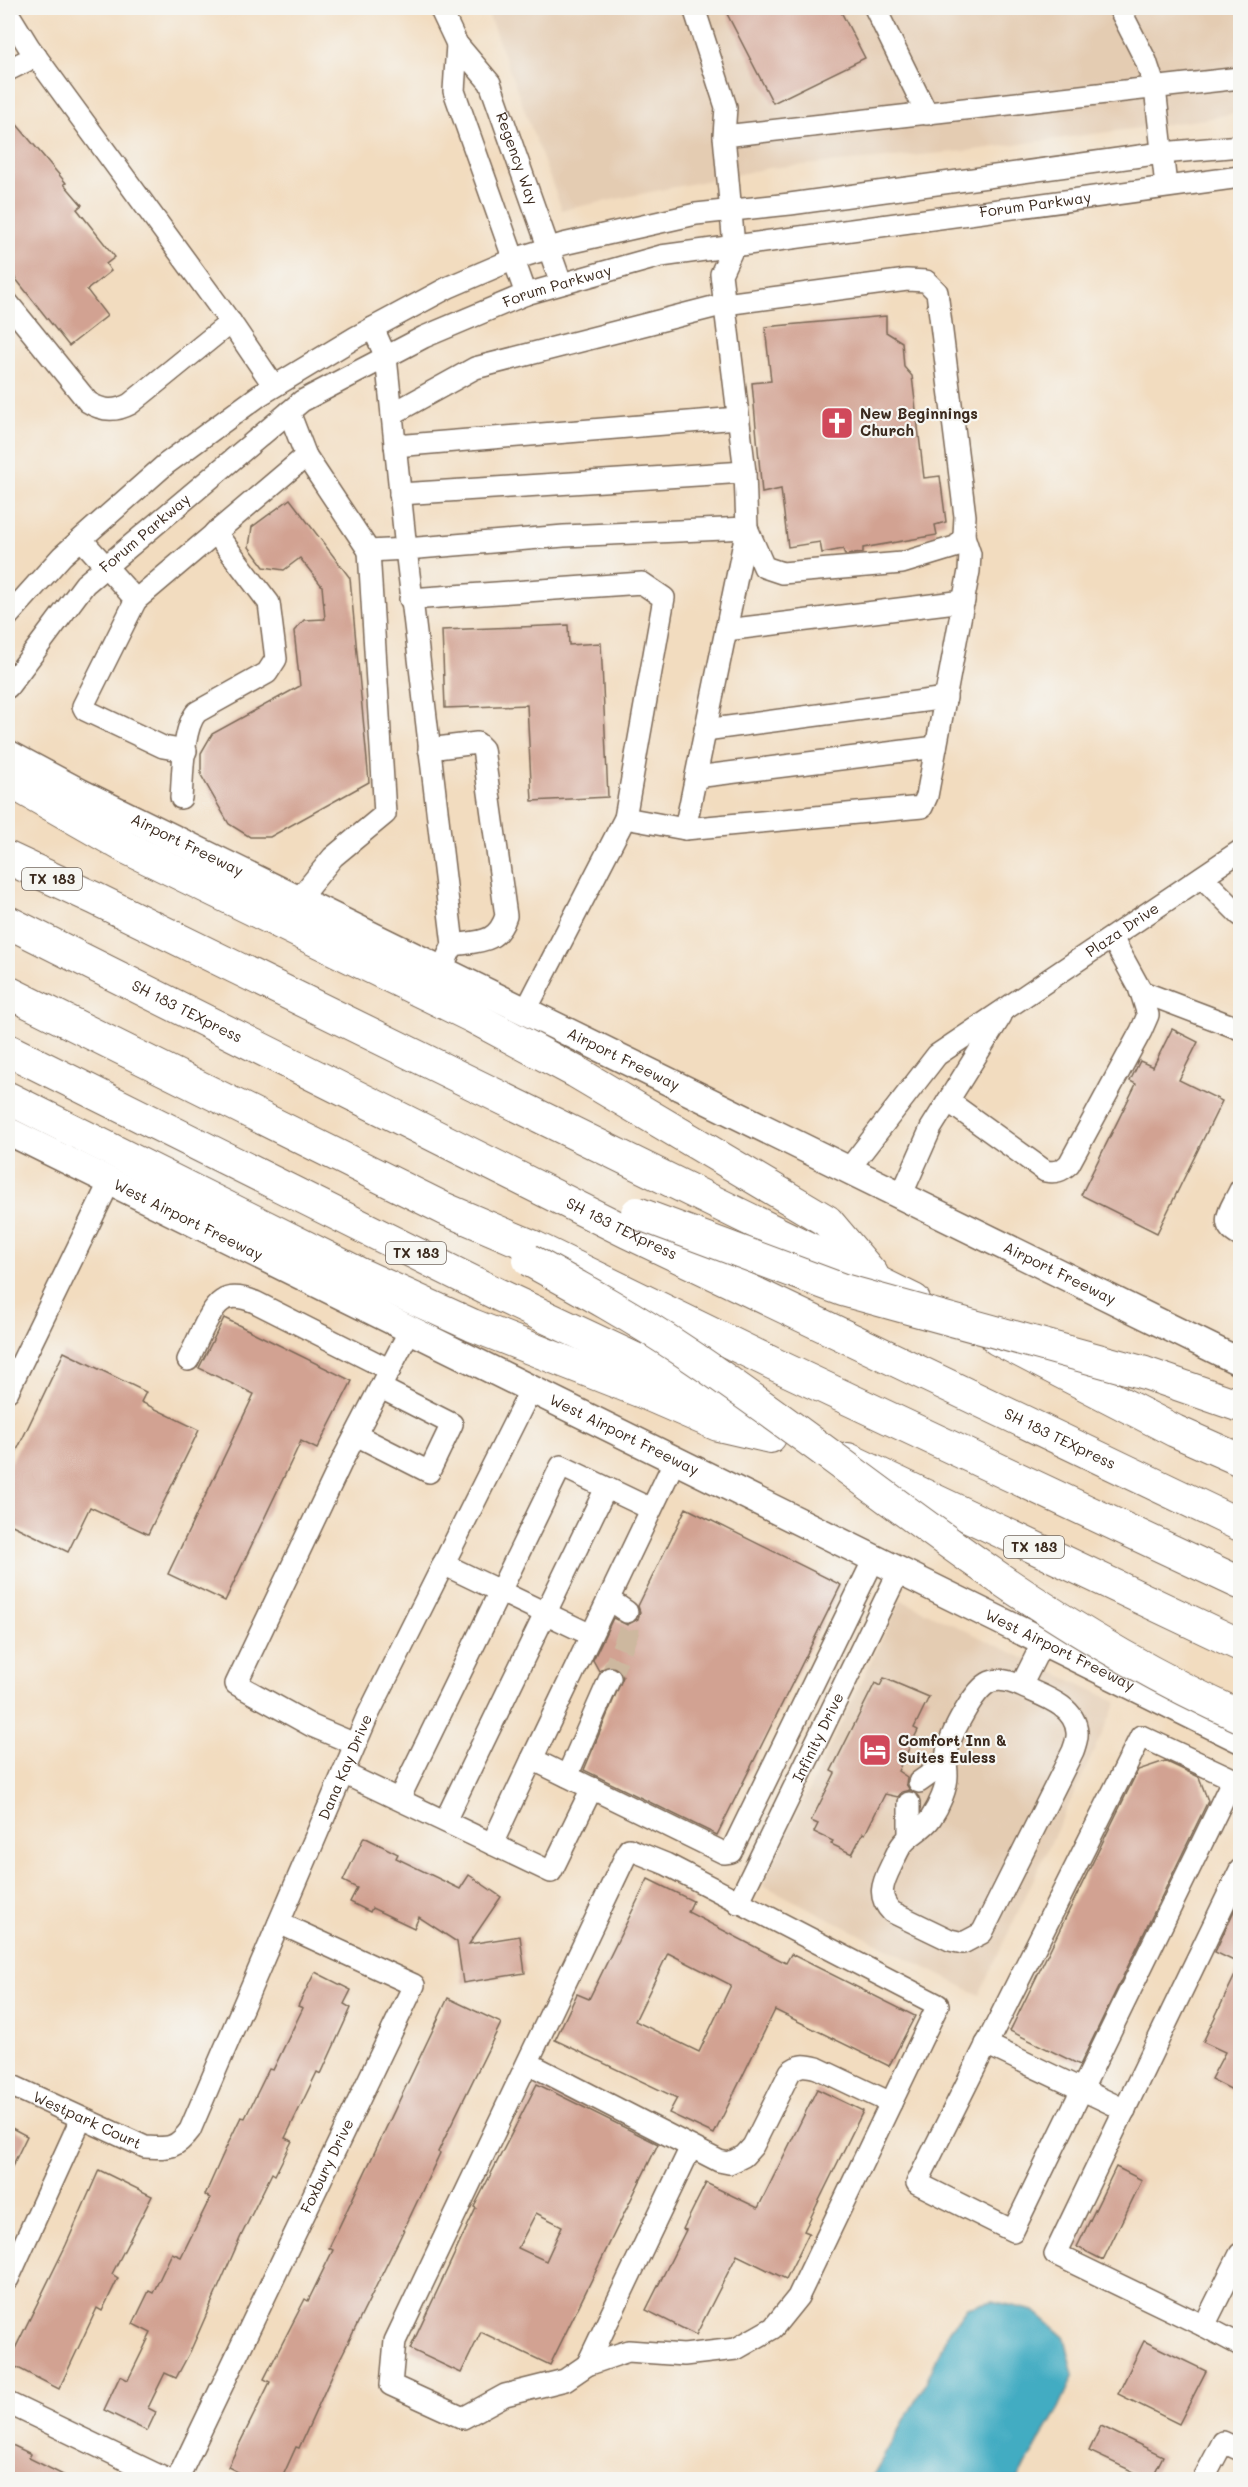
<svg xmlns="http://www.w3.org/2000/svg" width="1248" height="2487" font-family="Mali,sans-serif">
<rect width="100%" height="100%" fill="#f6f6f2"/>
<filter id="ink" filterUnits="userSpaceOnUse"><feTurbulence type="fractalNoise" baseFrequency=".0167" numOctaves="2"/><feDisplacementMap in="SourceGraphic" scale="12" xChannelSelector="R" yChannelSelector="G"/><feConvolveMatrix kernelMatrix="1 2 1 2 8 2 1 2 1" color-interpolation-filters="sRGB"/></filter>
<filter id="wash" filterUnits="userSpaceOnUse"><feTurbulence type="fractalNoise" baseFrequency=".008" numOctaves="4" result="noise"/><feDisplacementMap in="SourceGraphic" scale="24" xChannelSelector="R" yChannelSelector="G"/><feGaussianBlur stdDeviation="1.35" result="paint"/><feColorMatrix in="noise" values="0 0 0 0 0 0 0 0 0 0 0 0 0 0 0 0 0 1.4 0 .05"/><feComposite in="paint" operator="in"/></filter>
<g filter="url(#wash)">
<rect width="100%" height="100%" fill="#f2dcbf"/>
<g fill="#e4ccb2">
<polygon points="486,8 1240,8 1240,112 1205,119 967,151 769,168 562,210"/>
<polygon points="901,1600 1117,1702 979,1995 763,1885"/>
</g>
<polygon fill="#42acc2" stroke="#3e6b70" stroke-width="1.5" points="993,2301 1034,2311 1065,2338 1074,2375 1059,2408 1017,2479 871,2479 926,2382 948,2333 967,2307"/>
<g id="blocks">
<g fill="#d2a292" fill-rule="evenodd">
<polygon points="724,8 839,8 865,58 773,103"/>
<polygon points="8,114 66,183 64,184 82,205 77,209 115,257 106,264 111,271 87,290 107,316 69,346 8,269"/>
<polygon points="886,316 886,332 902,342 904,367 912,376 924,478 940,476 946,522 935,525 937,535 863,548 863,553 845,555 843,549 822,553 820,542 788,547 781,489 762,493 752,383 771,381 765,327"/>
<polygon points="290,499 350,578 369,782 270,837 250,837 229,824 201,775 201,753 212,734 300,686 294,631 304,620 325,619 322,586 300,558 284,570 264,567 249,547 252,527"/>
<polygon points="568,625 569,645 601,643 608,797 532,801 527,705 445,708 442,630"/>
<polygon points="1172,1029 1198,1042 1179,1080 1222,1101 1157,1233 1081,1195 1136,1084 1130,1081 1140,1061 1153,1067"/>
<polygon points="224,1318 352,1381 317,1449 301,1441 225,1601 168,1574 254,1394 199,1368"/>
<polygon points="64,1352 146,1392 141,1402 199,1430 148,1534 90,1507 68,1552 8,1523 8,1469"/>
<polygon points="686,1508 841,1585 717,1835 584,1770 623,1677 620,1670 615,1666 608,1665 599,1671 593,1660 613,1618 627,1625 638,1619 640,1612 638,1606"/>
<polygon points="884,1678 929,1697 914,1728 918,1730 898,1771 907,1777 906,1784 910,1790 902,1792 898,1797 885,1794 865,1834 863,1833 852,1854 831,1844 833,1841 814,1832 818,1824 811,1821 835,1773 831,1771 875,1683 880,1686"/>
<polygon points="1165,1761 1199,1777 1208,1801 1080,2065 1010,2031 1138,1770"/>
<polygon points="364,1837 398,1854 396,1858 460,1889 469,1875 501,1897 469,1944 520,1936 525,1973 463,1983 457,1942 419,1917 414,1928 372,1908 370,1912 350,1902 357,1888 343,1881"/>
<path d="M648,1879L693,1901L688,1912L786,1963L791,1954L915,2016L889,2066L775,2010L714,2134L669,2113L677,2098L555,2040L577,1994L589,1999ZM668,1953L731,1985L699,2052L635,2021Z"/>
<polygon points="1240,1898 1240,1964 1215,1952"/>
<polygon points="1240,1965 1240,2094 1211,2079 1225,2052 1203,2042"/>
<polygon points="315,1972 351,1990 344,2004 351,2008 321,2074 317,2072 285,2138 292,2141 275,2175 272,2173 241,2236 190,2352 176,2378 165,2373 148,2408 156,2412 147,2431 104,2410 120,2376 128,2380 151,2333 133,2324 149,2291 153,2293 172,2253 181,2257 210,2198 205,2195 225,2150 241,2117 245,2118 269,2069 273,2070 303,2008 298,2006"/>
<polygon points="448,1998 501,2023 438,2152 440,2153 399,2240 333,2373 299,2448 296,2447 281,2480 254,2480 228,2467 270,2382 264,2379 305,2299 308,2301 333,2250 329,2248"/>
<path d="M537,2084L658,2144L550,2365L481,2332L461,2373L410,2349L476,2208L474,2207ZM536,2213L562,2226L546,2261L518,2248Z"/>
<polygon points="817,2089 863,2111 804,2231 809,2233 786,2279 737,2255 696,2335 646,2310 686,2230 683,2229 706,2183 758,2208"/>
<polygon points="8,2126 27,2136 8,2175"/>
<polygon points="1116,2167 1142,2180 1103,2260 1077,2247"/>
<polygon points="99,2170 152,2196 112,2274 118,2278 102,2311 97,2308 59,2389 8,2363 66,2245"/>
<polygon points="1144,2341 1206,2371 1179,2424 1118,2394"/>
<polygon points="1101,2426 1163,2456 1151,2480 1089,2451"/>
<polygon points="8,2443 31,2454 29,2458 73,2480 8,2480"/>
</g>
</g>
</g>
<g filter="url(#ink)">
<use href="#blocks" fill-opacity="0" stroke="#7b6856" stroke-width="1.5"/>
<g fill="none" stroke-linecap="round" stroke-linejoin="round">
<polyline stroke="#cdb89f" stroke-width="21" stroke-dasharray="21 10" stroke-linecap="butt" points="610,1678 629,1630 627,1612"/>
<g stroke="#7b6856" stroke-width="24">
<g id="minor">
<path id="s1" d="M440,8L457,44L490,83L561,283"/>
<polyline points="694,8 726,107 724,136"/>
<polyline points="875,8 927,114"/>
<polyline points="1119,8 1146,61 1155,88 1166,186"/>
<polyline points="8,13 29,47 234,327 274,386"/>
<polyline points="457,44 454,91 526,294"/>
<polyline points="8,70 36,56"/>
<path d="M8,303L88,402C102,411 115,412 130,404L231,322"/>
<polyline points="289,412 306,456"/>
<polyline points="392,414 475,368 725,304 907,280 926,281 937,292 965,516 964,536 958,546 902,563 782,573 764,567 747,528"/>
<polyline points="395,446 738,418"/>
<polyline points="400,494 745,472"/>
<polyline points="82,540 136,600 306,456 369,551 406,549 386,357 373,328"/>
<polyline points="410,599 642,583 664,598 625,818 525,1012"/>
<polyline points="136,600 83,706 85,710 163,747 186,751"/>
<polyline points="8,616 62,556 166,464 260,395 356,337 449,287 514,259 563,244 696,214 790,204 1162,153 1240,146"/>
<polyline points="726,630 964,601"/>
<path id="s2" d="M8,687L85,584L302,401L424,337L526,294L661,256L1240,177"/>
<polyline points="705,730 946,698"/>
<path d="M429,749L477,743L483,749L506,916C497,944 479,941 453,945"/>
<polyline points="696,777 936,747"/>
<path d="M181,798C183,776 182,728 197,712L267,673L276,659L269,603L215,532"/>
<polyline points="625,818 685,829 747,528 745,472 721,274 734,246 724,136 1240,78"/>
<polyline points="685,829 922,807 927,796 969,571 970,554 964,536"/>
<polyline points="1202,877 1240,915"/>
<polyline points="298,900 333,857 385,814 369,551"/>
<polyline points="441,970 453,945 406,549 564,536 747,528"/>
<polyline points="1140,991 1240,1029"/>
<path d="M948,1101L1045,1171C1056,1173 1061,1171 1069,1164L1141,1031L1148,1015L1140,989L1112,938"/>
<path id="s3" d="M848,1170L937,1055L1240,851"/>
<path d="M1240,1190C1232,1208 1216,1224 1240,1236"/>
<polyline points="901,1196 931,1128 1001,1016"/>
<path d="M188,1360C196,1345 209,1309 222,1301C232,1294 245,1298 255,1302L390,1370"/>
<polyline points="8,1391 109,1183"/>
<polyline points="356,1435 429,1472 452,1424 381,1388"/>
<polyline points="675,1460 532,1759 724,1853 731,1852 874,1559"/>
<polyline points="443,1564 591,1635"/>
<polyline points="608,1599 627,1612"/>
<path d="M1021,1686C1042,1696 1075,1705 1077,1732C1078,1738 1075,1745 1073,1751L982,1933L963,1943L950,1940L892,1912C877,1897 882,1884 891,1866C894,1860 897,1852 901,1846C909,1834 923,1830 931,1818C939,1806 947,1788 947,1775C947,1767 945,1760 947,1752C950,1735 974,1689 990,1682C1001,1678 1011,1682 1021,1686L1043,1642"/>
<polyline points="355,1744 312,1726 236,1684 343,1459 410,1330"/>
<polyline points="343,1773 551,1872 592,1788"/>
<polyline points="567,1776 610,1678"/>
<polyline points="1233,1779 1013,2231 917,2183 1141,1736 1233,1779 1240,1782"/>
<polyline points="919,1782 946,1763"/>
<polyline points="399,1799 561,1466 651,1509"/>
<polyline points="909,1803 909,1837"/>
<polyline points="445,1821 606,1488"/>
<polyline points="492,1844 532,1759"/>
<polygon points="629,1849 666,1864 938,2005 798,2297 773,2328 736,2349 684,2355 628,2351 587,2365 565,2380 505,2395 463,2418 391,2385 395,2341"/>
<path id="s4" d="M738,1903L899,1571"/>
<polyline points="986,2044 1125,2110"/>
<path d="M528,2063L719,2161L729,2163L736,2160L744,2156L753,2146L790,2072C798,2064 806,2065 817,2068L891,2103"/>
<path id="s5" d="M8,2084L145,2147C168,2148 175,2150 190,2130L367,1717L531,1389"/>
<polyline points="1240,2254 1204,2326 1240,2345"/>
<polyline points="8,2279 81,2119"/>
<polyline points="1204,2326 1055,2254 1240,1870"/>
<polyline points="587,2365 691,2147"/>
<polyline points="8,2403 168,2480"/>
<path id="s6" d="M177,2480L414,1985L279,1923"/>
<polyline points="1203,2480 1223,2442 1240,2450"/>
</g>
</g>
<g stroke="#7b6856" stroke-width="30">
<g id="major">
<path id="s7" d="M8,754L79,792L1240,1362"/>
<path id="s8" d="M8,1131L1240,1739"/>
</g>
</g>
<g stroke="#7b6856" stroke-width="34">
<g id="highway">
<polyline points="8,780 127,848 471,1016 576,1072 827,1221 872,1274"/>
<polyline points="8,858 96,899 914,1300"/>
<path id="s9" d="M8,922L627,1232L1240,1525"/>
<polyline points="8,992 445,1209 534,1247 774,1364 1240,1583"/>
<polyline points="8,1050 499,1295 773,1424"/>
<polyline points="8,1098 360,1274 472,1325 642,1392 718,1425 770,1437"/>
<polyline points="997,1339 1175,1431 1240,1460"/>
<polyline points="848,1459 1240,1645"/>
</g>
</g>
<use href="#minor" stroke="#fff" stroke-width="21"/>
<use href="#major" stroke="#fff" stroke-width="27"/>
<use href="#highway" stroke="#fff" stroke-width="32"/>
<g stroke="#7b6856" stroke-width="34" stroke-linecap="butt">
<g id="highway-bridge">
<polyline points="637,1213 843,1290 1145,1373 1240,1406"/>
<path d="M529,1260C582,1289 635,1318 685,1352C790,1422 889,1502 993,1574C1071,1628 1154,1677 1240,1716"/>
</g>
</g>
<use href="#highway-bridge" stroke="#fff" stroke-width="32"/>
</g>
</g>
<defs>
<g id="church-square" transform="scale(1.725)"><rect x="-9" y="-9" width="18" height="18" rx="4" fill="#d1495b" stroke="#f6f6f2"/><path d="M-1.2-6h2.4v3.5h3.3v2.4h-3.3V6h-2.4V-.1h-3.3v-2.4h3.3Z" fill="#fff"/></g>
<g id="hotel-square" transform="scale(1.725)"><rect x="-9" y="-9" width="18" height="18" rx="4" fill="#d1495b" stroke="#f6f6f2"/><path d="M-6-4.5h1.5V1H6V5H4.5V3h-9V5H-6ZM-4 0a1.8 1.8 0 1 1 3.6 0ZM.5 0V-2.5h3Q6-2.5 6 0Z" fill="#fff"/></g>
</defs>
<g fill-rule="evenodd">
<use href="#church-square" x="837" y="423"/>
<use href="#hotel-square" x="875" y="1750"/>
</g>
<g text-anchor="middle" stroke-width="4.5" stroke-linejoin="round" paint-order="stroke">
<g fill="#f6f6f2" stroke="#73675e" stroke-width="1.5">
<rect x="22" y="868" width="60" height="22" rx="4.5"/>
<rect x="386" y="1242" width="60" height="22" rx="4.5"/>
<rect x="1004" y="1536" width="60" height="22" rx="4.5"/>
</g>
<g font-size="14" font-weight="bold" fill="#3b2a1e">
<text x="52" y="884">TX 183</text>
<text x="416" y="1258">TX 183</text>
<text x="1034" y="1552">TX 183</text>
</g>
<g font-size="15" fill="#3b2a1e" stroke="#f6f6f2">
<text dy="5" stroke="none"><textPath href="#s1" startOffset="171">Regency Way</textPath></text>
<text dy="5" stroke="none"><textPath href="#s2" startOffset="1179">Forum Parkway</textPath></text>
<text dy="5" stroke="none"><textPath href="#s2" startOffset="693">Forum Parkway</textPath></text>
<text dy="5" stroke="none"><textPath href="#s2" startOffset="207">Forum Parkway</textPath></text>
<text dy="5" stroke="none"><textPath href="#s7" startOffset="201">Airport Freeway</textPath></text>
<text dy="5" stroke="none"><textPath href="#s3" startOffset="369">Plaza Drive</textPath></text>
<text dy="5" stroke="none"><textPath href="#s9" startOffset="200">SH 183 TEXpress</textPath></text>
<text dy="5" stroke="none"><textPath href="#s7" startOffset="687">Airport Freeway</textPath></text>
<text dy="5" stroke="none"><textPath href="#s8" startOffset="201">West Airport Freeway</textPath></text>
<text dy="5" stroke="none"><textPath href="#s9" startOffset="686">SH 183 TEXpress</textPath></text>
<text dy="5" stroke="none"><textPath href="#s7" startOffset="1173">Airport Freeway</textPath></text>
<text dy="5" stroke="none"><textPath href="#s8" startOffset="687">West Airport Freeway</textPath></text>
<text dy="5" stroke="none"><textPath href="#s9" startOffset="1172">SH 183 TEXpress</textPath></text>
<text dy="5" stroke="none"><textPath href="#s8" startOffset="1173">West Airport Freeway</textPath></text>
<text dy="5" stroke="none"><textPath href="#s4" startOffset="184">Infinity Drive</textPath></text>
<text dy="5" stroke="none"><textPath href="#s5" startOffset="597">Dana Kay Drive</textPath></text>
<text dy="5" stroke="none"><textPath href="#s5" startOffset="87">Westpark Court</textPath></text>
<text dy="5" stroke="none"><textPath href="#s6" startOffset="348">Foxbury Drive</textPath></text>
</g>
<g font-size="15" font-weight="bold" fill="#3b2a1e" stroke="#f6f6f2" text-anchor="start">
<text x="860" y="419">New Beginnings<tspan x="860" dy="17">Church</tspan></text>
<text x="898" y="1746">Comfort Inn &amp;<tspan x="898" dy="17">Suites Euless</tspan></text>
</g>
</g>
<rect width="1248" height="2487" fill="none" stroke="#f6f6f2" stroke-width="30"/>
</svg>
